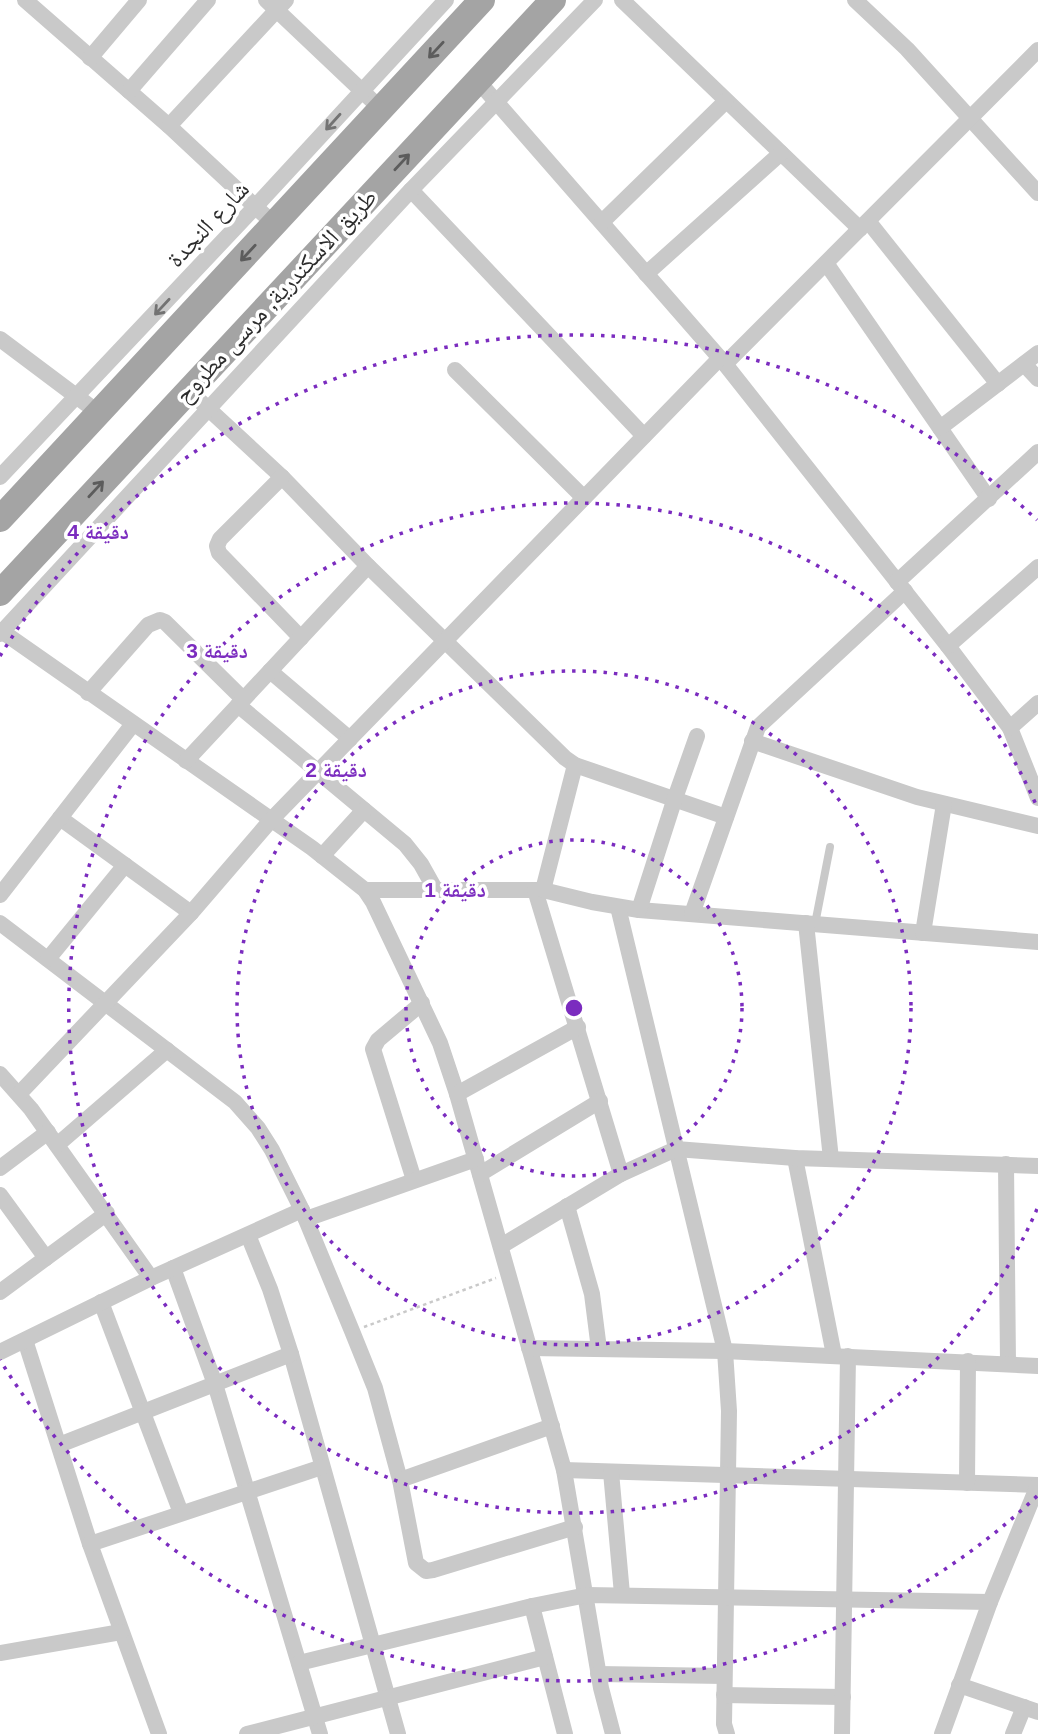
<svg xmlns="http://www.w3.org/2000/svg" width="1038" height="1734" font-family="Arial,'Noto Naskh Arabic',sans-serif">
<rect width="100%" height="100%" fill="#fff"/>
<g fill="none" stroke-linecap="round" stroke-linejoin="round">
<polyline stroke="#c9c9c9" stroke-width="2.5" stroke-dasharray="3.5 3.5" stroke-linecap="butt" points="364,1327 496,1278"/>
<polyline stroke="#c9c9c9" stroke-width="8" points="815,924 830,847"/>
<g stroke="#c9c9c9" stroke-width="16">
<polyline points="25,0 169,126 274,224"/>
<polyline points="266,0 381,109"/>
<polyline points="622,0 860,229"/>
<polyline points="855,0 907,49 1038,193"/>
<polyline points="90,58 139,0"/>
<polyline points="478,81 725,364 948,646 1010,728 1038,798"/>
<polyline points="129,91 208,0"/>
<polyline points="169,126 286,0"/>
<polyline points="411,190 644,436"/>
<polyline points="868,221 998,384"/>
<polyline points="602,222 726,101"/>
<polyline points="826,263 989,499"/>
<polyline points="646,274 781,153"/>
<polyline points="0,339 100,414"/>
<polyline points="725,364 1038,50"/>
<polyline points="1024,364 1038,379"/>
<polyline points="455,370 584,498"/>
<polyline points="188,390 282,477 368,566 565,758 575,765 726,817"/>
<polyline points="940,428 1038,353"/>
<polyline points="0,477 255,207 446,0"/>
<polyline points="282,477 220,539 217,546 219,553 301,638"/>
<polyline points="897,582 1038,452"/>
<polyline points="0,630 312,848 365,890 373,902 440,1043 457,1094 564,1470 601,1688 613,1734"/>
<polyline points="0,634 411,190 595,0"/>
<polyline points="948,646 1038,567"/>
<polyline points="270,671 350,739"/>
<polyline points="88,693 148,625 160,620 165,622 243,699"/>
<polyline points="238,705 405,844 421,864 435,889"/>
<polyline points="1010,728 1038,703"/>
<polyline points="752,741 917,797 1038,826"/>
<polyline points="186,761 368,566"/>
<polyline points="60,818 191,913"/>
<polyline points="322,856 364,810"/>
<polyline points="365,890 543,890 592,902 639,910 1038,942"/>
<polyline points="535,890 621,1174"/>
<polyline points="543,890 575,765"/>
<polyline points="0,895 133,724"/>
<polyline points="618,907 725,1351 729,1411 724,1724 727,1734"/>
<polyline points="639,910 674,801 697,736"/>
<polyline points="692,914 758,727 905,591"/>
<polyline points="0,923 235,1102 258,1128 272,1150 302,1210 352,1331 375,1388 400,1480 416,1563 426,1571 433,1570 575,1527"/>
<polyline points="806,923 831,1159"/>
<polyline points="923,933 944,804"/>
<polyline points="48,959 125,865"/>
<polyline points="0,1074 31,1109 151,1278"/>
<polyline points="19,1094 191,913 271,820 720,358"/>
<polyline points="457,1094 578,1027"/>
<polyline points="57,1145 167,1050"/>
<polyline points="795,1158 834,1355"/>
<polyline points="1006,1164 1008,1363"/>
<polyline points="0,1168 48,1132"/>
<polyline points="480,1174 600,1101"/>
<polyline points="414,1180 373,1049 378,1040 422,1003"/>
<polyline points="0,1195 46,1258"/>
<polyline points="567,1206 592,1294 599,1349"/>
<polyline points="306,1219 476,1159"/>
<polyline points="248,1235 270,1289 291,1354 398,1734"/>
<polyline points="501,1246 621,1174 676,1149 795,1158 1038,1166"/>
<polyline points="173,1268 215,1384 320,1734"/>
<polyline points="0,1292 107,1213"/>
<polyline points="101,1302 181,1513"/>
<polyline points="25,1340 90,1544 159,1734"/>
<polyline points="529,1348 725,1351 1038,1366"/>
<polyline points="0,1352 151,1278 302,1210"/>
<polyline points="59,1445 291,1354"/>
<polyline points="564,1470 1038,1485"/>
<polyline points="611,1472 622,1594"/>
<polyline points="400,1480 552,1426"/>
<polyline points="967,1483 968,1361"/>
<polyline points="90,1544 322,1467"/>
<polyline points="532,1606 565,1734"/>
<polyline points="0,1653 121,1632"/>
<polyline points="299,1663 532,1606 587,1595 990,1602"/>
<polyline points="598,1674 724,1676"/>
<polyline points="959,1685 1038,1712"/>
<polyline points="724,1695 843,1697"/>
<polyline points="247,1734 545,1657"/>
<polyline points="842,1734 848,1356"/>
<polyline points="942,1734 990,1602 1038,1485"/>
<polyline points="1013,1734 1024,1707"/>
</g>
<g stroke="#a4a4a4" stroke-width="26">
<polyline points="0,519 482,0"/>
<polyline points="0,593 553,0"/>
</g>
</g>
<defs><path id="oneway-shaft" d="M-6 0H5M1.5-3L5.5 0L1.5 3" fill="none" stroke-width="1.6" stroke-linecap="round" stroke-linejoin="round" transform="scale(1.75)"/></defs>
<g stroke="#5c5c5c">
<use href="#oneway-shaft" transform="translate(436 50) rotate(133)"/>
<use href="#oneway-shaft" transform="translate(402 162) rotate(-47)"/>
<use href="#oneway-shaft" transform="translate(248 253) rotate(133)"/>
<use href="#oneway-shaft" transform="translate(96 489) rotate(-47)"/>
</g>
<g stroke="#737373">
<use href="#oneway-shaft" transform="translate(333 122) rotate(132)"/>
<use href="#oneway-shaft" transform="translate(162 307) rotate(133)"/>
</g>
<g fill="none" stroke="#7b2cbf" stroke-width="3.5" stroke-dasharray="3.5 7">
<circle cx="574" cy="1008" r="168"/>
<circle cx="574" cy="1008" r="337"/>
<path d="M1037 1209A505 505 0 1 1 1037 807"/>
<path d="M1037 1496A673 673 0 0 1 0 1360M0 656A673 673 0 0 1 1037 520"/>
</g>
<g text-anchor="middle" stroke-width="7" stroke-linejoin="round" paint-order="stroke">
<g font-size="24" fill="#2c2c2c" stroke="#fff">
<text transform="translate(208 224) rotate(-47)" y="8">شارع النجدة</text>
<text transform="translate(276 296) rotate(-47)" y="8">طريق الاسكندرية, مرسى مطروح</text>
</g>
</g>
<circle cx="574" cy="1008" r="10" fill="#7b2cbf" stroke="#fff" stroke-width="3.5"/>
<g font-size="21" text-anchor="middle" font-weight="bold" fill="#7b2cbf" stroke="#fff" stroke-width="7" stroke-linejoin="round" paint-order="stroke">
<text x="98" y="539">4 دقيقة</text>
<text x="217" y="658">3 دقيقة</text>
<text x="336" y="777">2 دقيقة</text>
<text x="455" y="897">1 دقيقة</text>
</g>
</svg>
